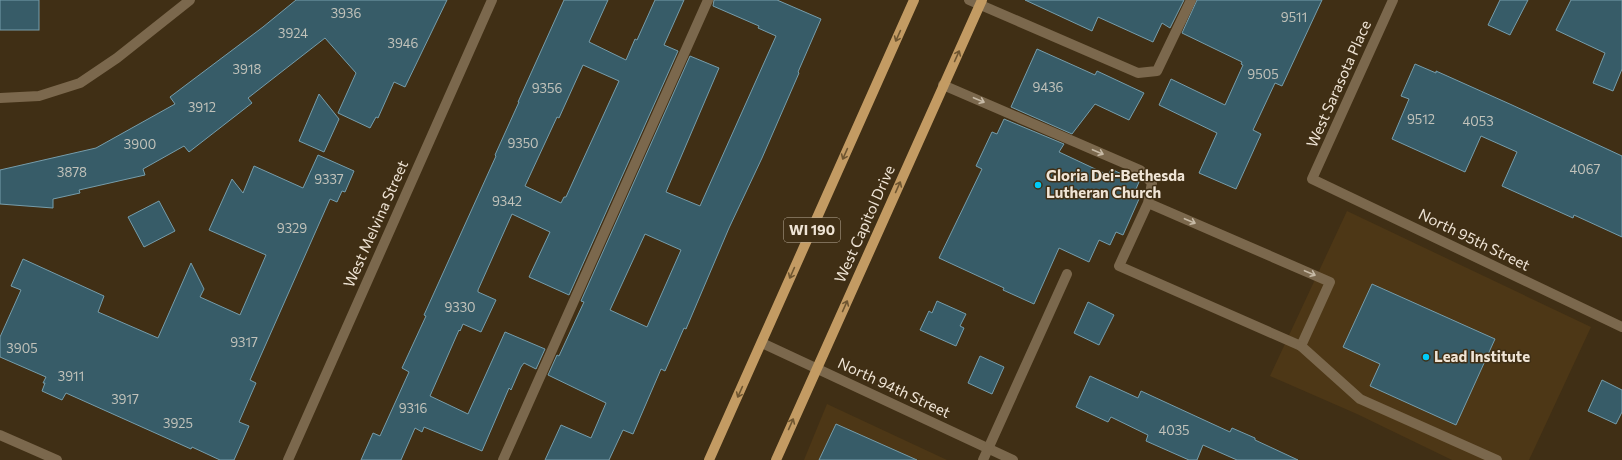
<svg xmlns="http://www.w3.org/2000/svg" width="1622" height="460" font-family="Commissioner,sans-serif">
<rect width="100%" height="100%" fill="#402f15"/>
<g fill="#4d3716">
<polygon points="1347,211 1591,327 1529,460 1452,460 1357,414 1270,376"/>
<polygon points="827,404 947,460 804,460"/>
</g>
<g fill="#375c68" stroke="#769dab" fill-rule="evenodd">
<rect x="0" y="0" width="39" height="30"/>
<polygon points="296,0 447,0 405,87 394,82 378,118 376,117 370,128 338,113 356,73 325,38 248,98 252,103 189,152 184,146 143,169 145,175 79,190 80,193 53,199 53,208 0,204 0,170 96,148 175,104 170,97 263,27"/>
<path d="M564,0H608L589,42L626,60L635,39L637,40L655,0H684L664,45L678,51L569,295L529,277L550,232L512,214L478,290V292L496,300L481,332L463,324L460,331L459,330L430,396L468,414L505,332L545,349L536,369L524,363L521,367L511,390L509,388L482,451L424,427L422,432L415,428L401,460H361L373,433L380,436L409,372L402,368L426,316L424,315L496,156L495,155L519,102H518ZM583,65L619,81L566,197H564L561,203L525,186L557,117L559,118Z"/>
<path d="M714,0H777L821,19L798,72L799,73L762,158L729,228L686,329L684,328L665,371L661,369L633,434L623,430L609,460H545L561,425L591,438L606,403L548,375L557,355L559,356L584,302L581,301L690,56L719,68L666,192L700,206L776,36L758,28L759,26L713,6ZM645,234L681,250L647,327L610,310Z"/>
<polygon points="1025,0 1184,0 1170,28 1162,23 1153,42 1098,17 1092,31"/>
<polygon points="1197,0 1322,0 1282,86 1275,83 1253,130 1261,134 1236,189 1199,173 1217,133 1159,105 1171,79 1225,105 1243,65 1241,64 1242,62 1182,33"/>
<polygon points="1500,0 1528,0 1510,35 1488,25"/>
<polygon points="1571,0 1622,0 1622,69 1613,91 1593,83 1605,53 1556,30"/>
<polygon points="1037,49 1095,75 1097,71 1144,93 1129,120 1095,104 1072,134 1011,107"/>
<polygon points="1415,64 1436,73 1436,71 1512,105 1622,156 1622,237 1574,215 1573,218 1502,186 1517,152 1481,136 1465,172 1392,139 1409,99 1401,96"/>
<polygon points="319,94 339,119 324,152 299,141"/>
<polygon points="1004,119 1064,144 1059,152 1108,175 1111,169 1139,182 1133,196 1139,199 1123,235 1116,232 1110,245 1099,240 1089,262 1059,248 1034,304 1003,290 1004,288 939,258 982,169 976,166 992,132 997,134"/>
<polygon points="318,155 354,171 345,192 342,191 337,202 330,199 250,380 256,383 239,422 249,426 234,460 220,460 192,447 191,449 66,393 62,400 42,391 45,383 43,383 46,377 0,357 0,337 21,290 11,286 23,259 104,296 98,312 158,338 191,263 204,289 200,297 240,315 266,255 209,230 232,179 243,193 254,166 303,188"/>
<polygon points="159,201 175,231 144,247 128,217"/>
<polygon points="1372,284 1495,339 1456,425 1370,386 1380,364 1343,347"/>
<polygon points="937,301 966,314 960,326 964,328 956,346 920,330 929,311 932,313"/>
<polygon points="1088,302 1114,315 1099,345 1074,333"/>
<polygon points="980,356 1004,367 992,394 968,383"/>
<polygon points="1090,376 1138,398 1141,391 1230,432 1232,428 1255,438 1255,440 1298,460 1237,460 1203,445 1197,460 1189,460 1146,441 1148,435 1111,417 1108,422 1076,407"/>
<polygon points="1602,380 1622,390 1622,412 1616,424 1588,411"/>
<polygon points="836,424 917,460 819,460"/>
</g>
<g fill="none" stroke-linecap="round" stroke-linejoin="round">
<g stroke="#7b684d" stroke-width="10">
<polyline points="969,0 1138,73 1157,71 1191,0"/>
<polyline points="1393,0 1312,179 1622,327"/>
<polyline points="943,85 1140,170 1152,183 1148,203 1330,282 1301,346 1119,266 1148,203"/>
<polyline points="0,98 39,96 80,83 117,58 190,0"/>
<polyline points="762,343 1013,460"/>
<polyline points="1301,346 1360,399 1497,460"/>
<polyline points="0,435 57,460"/>
<polyline points="288,460 492,0"/>
<polyline points="503,460 708,0"/>
<polyline points="983,460 1067,274"/>
</g>
<g stroke="#c39b63" stroke-width="10">
<polyline points="709,460 914,0"/>
<polyline points="776,460 982,0"/>
</g>
</g>
<defs><path id="oneway-shaft" d="M-6 0H5M1.5-3L5.5 0L1.5 3" fill="none" stroke-width="1.6" stroke-linecap="round" stroke-linejoin="round"/></defs>
<g stroke="#6e5530">
<use href="#oneway-shaft" transform="translate(898 36) rotate(114)"/>
<use href="#oneway-shaft" transform="translate(957 56) rotate(-66)"/>
<use href="#oneway-shaft" transform="translate(845 154) rotate(114)"/>
<use href="#oneway-shaft" transform="translate(898 187) rotate(-66)"/>
<use href="#oneway-shaft" transform="translate(792 273) rotate(114)"/>
<use href="#oneway-shaft" transform="translate(845 306) rotate(-66)"/>
<use href="#oneway-shaft" transform="translate(740 392) rotate(114)"/>
<use href="#oneway-shaft" transform="translate(791 424) rotate(-66)"/>
</g>
<g stroke="#c6b9a5">
<use href="#oneway-shaft" transform="translate(979 100) rotate(23)"/>
<use href="#oneway-shaft" transform="translate(1098 152) rotate(23)"/>
<use href="#oneway-shaft" transform="translate(1190 221) rotate(23)"/>
<use href="#oneway-shaft" transform="translate(1310 273) rotate(23)"/>
</g>
<g fill="#00cbf8" stroke="#402f15" stroke-width="1.5">
<circle cx="1038" cy="185" r="4"/>
<circle cx="1426" cy="357" r="4"/>
</g>
<g text-anchor="middle" stroke-width="3" stroke-linejoin="round" paint-order="stroke">
<g font-size="13" fill="#c1c2ba">
<text x="346" y="18">3936</text>
<text x="1294" y="22">9511</text>
<text x="293" y="38">3924</text>
<text x="403" y="48">3946</text>
<text x="247" y="74">3918</text>
<text x="1263" y="79">9505</text>
<text x="1048" y="92">9436</text>
<text x="547" y="93">9356</text>
<text x="202" y="112">3912</text>
<text x="1421" y="124">9512</text>
<text x="1478" y="126">4053</text>
<text x="523" y="148">9350</text>
<text x="140" y="149">3900</text>
<text x="1585" y="174">4067</text>
<text x="72" y="177">3878</text>
<text x="329" y="184">9337</text>
<text x="507" y="206">9342</text>
<text x="292" y="233">9329</text>
<text x="460" y="312">9330</text>
<text x="244" y="347">9317</text>
<text x="22" y="353">3905</text>
<text x="71" y="381">3911</text>
<text x="125" y="404">3917</text>
<text x="413" y="413">9316</text>
<text x="178" y="428">3925</text>
<text x="1174" y="435">4035</text>
</g>
<rect fill="#402f15" stroke="#baae9b" stroke-width="1" x="784" y="218" width="56" height="24" rx="3"/>
<g font-size="14" font-weight="bold" fill="#efe4d5">
<text x="812" y="235">WI 190</text>
</g>
<g font-size="15" fill="#efe4d5" stroke="#402f15">
<text transform="translate(1339 84) rotate(-66)" y="5">West Sarasota Place</text>
<text transform="translate(376 224) rotate(-66)" y="5">West Melvina Street</text>
<text transform="translate(865 224) rotate(-66)" y="5">West Capitol Drive</text>
<text transform="translate(1474 240) rotate(26)" y="5">North 95th Street</text>
<text transform="translate(894 388) rotate(25)" y="5">North 94th Street</text>
</g>
<g font-size="15" font-weight="bold" fill="#efe4d5" stroke="#402f15" text-anchor="start">
<text x="1046" y="181">Gloria Dei-Bethesda<tspan x="1046" dy="17">Lutheran Church</tspan></text>
<text x="1434" y="362">Lead Institute</text>
</g>
</g>
</svg>
